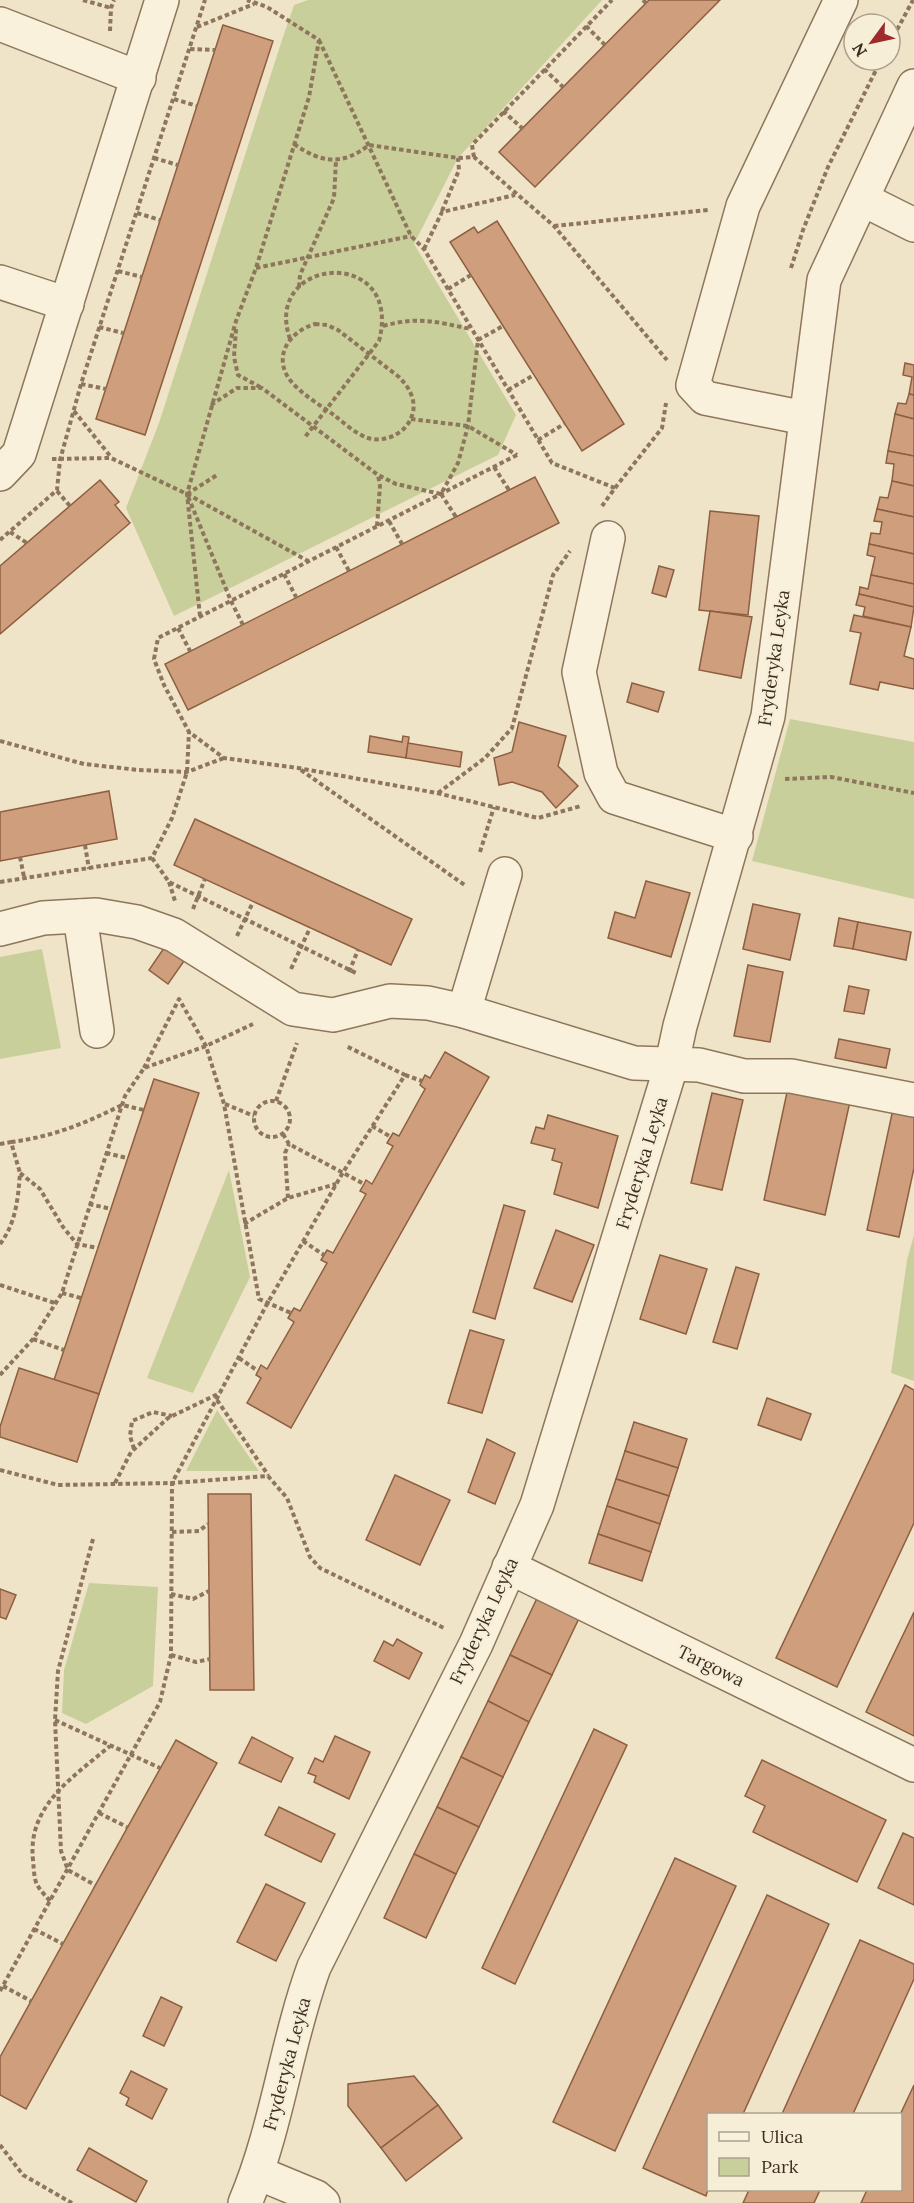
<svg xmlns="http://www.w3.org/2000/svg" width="914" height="2203" font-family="Lora,serif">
<rect width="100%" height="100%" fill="#f0e4c8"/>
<g fill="#c9cf9b">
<polygon points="308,0 602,0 458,158 414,244 516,415 498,455 174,616 126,508 159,423 281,43 294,5"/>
<polygon points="790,719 914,742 914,899 752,861"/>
<polygon points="42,949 61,1048 0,1059 0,957"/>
<polygon points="229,1170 250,1277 193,1393 147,1378"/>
<polygon points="914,1235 914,1381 891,1373 907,1260"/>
<polygon points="217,1410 259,1471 186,1471"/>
<polygon points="89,1583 158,1587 153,1686 86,1724 62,1713 64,1670"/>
</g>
<g fill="#cf9f7d" stroke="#8d5f41" stroke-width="1.5">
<polygon points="649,0 720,0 535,187 499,152"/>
<polygon points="223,25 273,41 145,435 96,419"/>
<polygon points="497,221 624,424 582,451 450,242 474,227 478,233"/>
<polygon points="905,363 914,365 914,395 909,394 912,377 903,375"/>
<polygon points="909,394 914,395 914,419 895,414 898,403 906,404"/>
<polygon points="895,414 914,419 914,456 888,451"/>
<polygon points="888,451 914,456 914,486 892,481 894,464 886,463"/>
<polygon points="535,477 559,523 188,710 165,664"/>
<polygon points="100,480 119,502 115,505 130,523 0,634 0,566"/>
<polygon points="892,481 914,486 914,517 877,509 880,497 888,498"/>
<polygon points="877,509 914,517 914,554 869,544 871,533 880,534 882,522 874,521"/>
<polygon points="710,511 759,516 748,615 699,610"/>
<polygon points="869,544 914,554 914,584 871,575 875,557 867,555"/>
<polygon points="659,566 674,570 666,597 652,593"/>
<polygon points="871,575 914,584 914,607 859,594 860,587 868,589"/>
<polygon points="859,594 914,607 911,627 863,616 865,607 856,605"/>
<polygon points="710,611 752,617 741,678 699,670"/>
<polygon points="854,615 911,627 904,656 914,659 914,689 880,682 878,690 850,684 861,633 850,631"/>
<polygon points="632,683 664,692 658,712 627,702"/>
<polygon points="519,722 566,736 558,766 578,786 556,808 542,792 512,782 499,785 494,758 512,752"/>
<polygon points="370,736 402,742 403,736 409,737 406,758 368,752"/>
<polygon points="408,743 462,752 460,767 406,758"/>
<polygon points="109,791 117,839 0,861 0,812"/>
<polygon points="195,819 412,919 391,965 174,865"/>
<polygon points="646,881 690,893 671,957 608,938 615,912 635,918"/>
<polygon points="753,904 800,914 790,960 743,949"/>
<polygon points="839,918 858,922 853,949 834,946"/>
<polygon points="858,922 911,932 906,960 853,949"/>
<polygon points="164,948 184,961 168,984 149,970"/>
<polygon points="748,965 783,972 770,1042 734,1036"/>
<polygon points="849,986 869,990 864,1014 844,1011"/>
<polygon points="839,1039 890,1049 886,1068 835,1058"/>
<polygon points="445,1052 489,1077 291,1428 247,1403 261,1378 256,1375 261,1365 267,1369 294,1322 288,1318 294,1308 300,1311 327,1263 321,1260 327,1250 333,1253 366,1194 360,1191 364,1184 366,1180 372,1184 393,1146 387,1143 393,1133 399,1136 425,1089 420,1085 425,1075 430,1078"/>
<polygon points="154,1079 199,1093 99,1394 54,1380"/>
<polygon points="789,1083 851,1097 825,1215 764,1200"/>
<polygon points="712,1093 743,1100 722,1190 691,1183"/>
<polygon points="893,1109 914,1113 914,1168 899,1237 867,1230"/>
<polygon points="548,1115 618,1136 598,1208 554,1194 562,1163 552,1160 555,1149 531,1143 536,1127 544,1129"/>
<polygon points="504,1205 525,1211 495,1319 473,1312"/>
<polygon points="556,1230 594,1245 572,1302 534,1288"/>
<polygon points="660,1255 707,1269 686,1334 640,1319"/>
<polygon points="736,1267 759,1274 737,1349 713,1342"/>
<polygon points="470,1330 504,1340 482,1413 448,1403"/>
<polygon points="19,1368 99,1394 77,1462 0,1437 0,1427"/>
<polygon points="905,1385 914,1390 914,1523 837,1687 776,1658"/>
<polygon points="767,1398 811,1414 801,1440 758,1425"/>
<polygon points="634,1422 687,1439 678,1468 625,1451"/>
<polygon points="487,1439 515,1453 495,1504 468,1492"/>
<polygon points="625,1451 678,1468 669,1496 616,1479"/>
<polygon points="395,1475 450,1500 420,1565 366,1540"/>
<polygon points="616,1479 669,1496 660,1524 607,1506"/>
<polygon points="208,1494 251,1494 254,1690 210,1690"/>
<polygon points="607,1506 660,1524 651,1552 598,1534"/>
<polygon points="598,1534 651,1552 642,1581 589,1563"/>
<polygon points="0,1589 16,1595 6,1619 0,1617"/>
<polygon points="540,1592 582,1612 552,1675 510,1655"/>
<polygon points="914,1612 914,1736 866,1712"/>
<polygon points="397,1639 422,1653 409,1679 374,1661 384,1641 393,1646"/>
<polygon points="510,1655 552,1675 529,1722 488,1701"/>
<polygon points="488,1701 529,1722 503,1777 461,1757"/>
<polygon points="594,1729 627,1745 515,1984 482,1968"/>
<polygon points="335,1736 370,1752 349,1799 314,1782 316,1776 308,1773 315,1758 323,1762"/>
<polygon points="252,1737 293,1758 281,1782 239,1763"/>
<polygon points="176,1740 217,1763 26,2109 0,2095 0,2057"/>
<polygon points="461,1757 503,1777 479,1827 437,1807"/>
<polygon points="762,1760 886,1820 857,1882 753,1832 765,1806 745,1796"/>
<polygon points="279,1807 335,1834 321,1862 265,1835"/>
<polygon points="437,1807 479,1827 456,1874 414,1854"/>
<polygon points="903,1833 914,1838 914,1905 878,1888"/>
<polygon points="414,1854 456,1874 426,1938 384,1918"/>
<polygon points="675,1858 736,1886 615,2151 553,2122"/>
<polygon points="266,1884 305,1903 276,1961 237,1942"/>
<polygon points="767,1895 829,1924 743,2114 708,2114 708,2189 706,2196 643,2168"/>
<polygon points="860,1940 914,1964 914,1979 853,2114 782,2114"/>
<polygon points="161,1997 182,2007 164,2046 143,2036"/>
<polygon points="131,2071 167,2089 152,2119 126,2105 129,2098 120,2093"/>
<polygon points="414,2076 438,2105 381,2148 348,2106 348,2084"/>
<polygon points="914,2085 914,2203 861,2203 867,2190 900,2190 900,2115"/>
<polygon points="438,2105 462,2138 406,2181 381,2148"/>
<polygon points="89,2148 147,2181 136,2202 77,2170"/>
<polygon points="749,2190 820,2190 814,2203 743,2203"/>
</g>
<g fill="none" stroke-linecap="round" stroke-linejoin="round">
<g stroke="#8d765c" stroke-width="36">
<g id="minor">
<polyline points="0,24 139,78"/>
<polyline points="862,199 914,225"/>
<polyline points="0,282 67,304"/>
<polyline points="805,418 705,398 693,385 743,206 841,0"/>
<polyline points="0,474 19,454 162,0"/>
<polyline points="608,538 579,672 601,773 614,797 736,836"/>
<polyline points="80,916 97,1031"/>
<polyline points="0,929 43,918 96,915 137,922 174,935 293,1009 333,1015 390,1001 428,1003 464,1011 505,874"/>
<polyline points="464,1011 634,1063 699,1065 744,1076 791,1076 914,1100"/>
<polyline points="509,1567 914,1765"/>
<polyline points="258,2173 316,2197 323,2203"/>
<path d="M245,2203C277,2128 286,2044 314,1967L476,1644L537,1505L672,1063L680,1026L768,716L824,280L914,86"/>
</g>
</g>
<g stroke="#8d765c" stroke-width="4" stroke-dasharray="4.5 3" stroke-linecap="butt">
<polyline points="83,0 111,8"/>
<polyline points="643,0 646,3"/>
<polyline points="586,26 605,45"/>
<polyline points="197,27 254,4"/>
<polyline points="110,31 111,8 114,0"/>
<polyline points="319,40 411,236 424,249 552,463 615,488 602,506"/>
<polyline points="890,43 913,0"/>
<polyline points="190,49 215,50"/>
<polyline points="544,69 563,87"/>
<polyline points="174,99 197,106"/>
<polyline points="503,111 523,129"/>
<path d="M294,144C321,163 342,166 369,145L458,158L474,157L554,226L667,360"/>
<polyline points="474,157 472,145 612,0"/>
<polyline points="154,158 178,165"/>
<polyline points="442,211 459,170 458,158"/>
<polyline points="137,213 160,220"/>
<polyline points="554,226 708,210"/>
<polyline points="424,249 442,212 515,195"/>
<polyline points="256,268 411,236"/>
<polyline points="791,268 803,230 828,167 881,60"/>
<polyline points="118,271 142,277"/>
<polyline points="299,287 300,275 334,198 336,160"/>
<polyline points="448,289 471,275"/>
<path d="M315,324L327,325L338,330L399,377C410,388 418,403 411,418C405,434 384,443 368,438C356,434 344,423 334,415C320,405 301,394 290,380C272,356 290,331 315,324Z"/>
<path d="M383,326C419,316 436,322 471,329"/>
<polyline points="99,327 123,333"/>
<polyline points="236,329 234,357 238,375 262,388"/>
<path d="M290,339C261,256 404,245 379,341L305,437"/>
<polyline points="81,384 106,389"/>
<polyline points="508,390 534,375"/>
<polyline points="211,405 237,388 262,388 378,475 396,484 441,494 458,463 468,426 478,340 503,326"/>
<polyline points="74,411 111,457"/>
<polyline points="411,419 468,426 517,455"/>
<polyline points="538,440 564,424"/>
<polyline points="517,455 158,638 154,659 164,685 189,732 224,758 298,768 437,793 538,818 581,806"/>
<polyline points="52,459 111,458 187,494"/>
<polyline points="494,467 509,490"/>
<polyline points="615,488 662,428 666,403"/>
<polyline points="57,491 70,506"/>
<polyline points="187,494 217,475"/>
<polyline points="441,494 456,517"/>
<polyline points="389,521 402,544"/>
<polyline points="377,526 380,486 378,475"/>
<polyline points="10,532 27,543"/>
<polyline points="0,540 57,490 60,460 81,384 205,0"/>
<polyline points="336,547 349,571"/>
<polyline points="284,574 296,597"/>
<polyline points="200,616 187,494 236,321 256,268 309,97 319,40 267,7 247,0"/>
<polyline points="243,625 231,601 187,494 308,561"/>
<polyline points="178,628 190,651"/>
<polyline points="0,741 84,764 139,770 187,772 224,758"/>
<polyline points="301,770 466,886"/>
<polyline points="785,779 831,777 914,793"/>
<polyline points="438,793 485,758 512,728 553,575 570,551"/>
<polyline points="85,845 89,869"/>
<polyline points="480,852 494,807"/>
<polyline points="20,857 24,877"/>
<polyline points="152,858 169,882 358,974"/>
<polyline points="0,882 152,858 172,818 187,772 189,732"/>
<polyline points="169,882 175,901"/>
<polyline points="193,909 205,879"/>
<polyline points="237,936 253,902"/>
<polyline points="291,969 310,928"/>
<polyline points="349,972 358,950"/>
<polyline points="144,1068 179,999 206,1046 224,1104 259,1299 291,1313"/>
<polyline points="405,1075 422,1081"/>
<circle cx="272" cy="1119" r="18"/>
<polyline points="276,1101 297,1043"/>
<polyline points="225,1104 254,1116"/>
<polyline points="372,1126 391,1137"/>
<polyline points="283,1134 289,1144 364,1184"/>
<path d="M11,1142C52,1137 86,1123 122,1105L144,1110"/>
<polyline points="0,1144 11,1142 20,1173"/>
<polyline points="106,1153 127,1158"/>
<polyline points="288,1198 285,1153 289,1144"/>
<polyline points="89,1204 111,1209"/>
<polyline points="244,1224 288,1198 336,1184"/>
<polyline points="303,1241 324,1255"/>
<path d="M0,1244C16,1223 18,1199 20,1173L40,1189L63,1227L77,1244L98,1248"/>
<polyline points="0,1285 55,1303"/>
<polyline points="62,1293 81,1298"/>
<polyline points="33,1339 64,1350"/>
<polyline points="239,1358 258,1371"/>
<polyline points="0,1375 33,1339 62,1293 122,1105 125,1096 144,1068 206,1046 253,1024"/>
<polyline points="217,1400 268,1475"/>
<polyline points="134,1449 130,1436 132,1421 153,1412 172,1416"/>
<polyline points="0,1470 58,1485 172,1483 268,1476 287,1498 310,1557 320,1568 446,1629"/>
<polyline points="115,1483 131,1452 168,1418 220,1393"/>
<polyline points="172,1532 199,1531 208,1524"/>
<polyline points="93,1539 58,1671 55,1720 61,1851 68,1870 95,1885"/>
<polyline points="171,1594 193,1599 209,1591"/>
<polyline points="171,1655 196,1662 210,1659"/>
<polyline points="55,1720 160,1768"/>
<polyline points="99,1813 127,1827"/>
<path d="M50,1901C34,1883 35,1884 33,1860C27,1806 73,1777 110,1746"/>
<polyline points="34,1929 63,1944"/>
<polyline points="3,1986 31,2001"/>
<polyline points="0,1991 160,1702 171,1655 172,1483 267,1304 342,1174 405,1075 346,1046"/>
<polyline points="0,2145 23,2175 72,2203"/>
</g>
<use href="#minor" stroke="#faf1dc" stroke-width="33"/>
</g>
<g text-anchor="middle" stroke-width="4.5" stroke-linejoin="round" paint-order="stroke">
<g font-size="18" fill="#3d2e20" stroke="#f7eed8">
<text transform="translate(774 658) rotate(-82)" y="6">Fryderyka Leyka</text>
<text transform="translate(642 1163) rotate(-73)" y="6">Fryderyka Leyka</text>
<text transform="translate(484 1621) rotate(-65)" y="6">Fryderyka Leyka</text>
<text transform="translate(711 1666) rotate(26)" y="6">Targowa</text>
<text transform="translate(287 2064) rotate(-75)" y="6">Fryderyka Leyka</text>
</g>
</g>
<rect x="707" y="2113" width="195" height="78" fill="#f7eed8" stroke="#ada18e" stroke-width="1.5"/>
<rect x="719" y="2132" width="30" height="9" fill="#faf1dc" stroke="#ada18e" stroke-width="1.5"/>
<text x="761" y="2143" font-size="18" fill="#3d2e20">Ulica</text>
<rect x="719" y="2158" width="30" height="18" fill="#c9cf9b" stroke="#ada18e" stroke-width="1.5"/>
<text x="761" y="2173" font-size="18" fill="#3d2e20">Park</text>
<g transform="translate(872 42) rotate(237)"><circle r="28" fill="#f7eed8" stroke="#ada18e" stroke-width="1.5"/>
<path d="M0-4.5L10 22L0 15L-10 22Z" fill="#9e2a2b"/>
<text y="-9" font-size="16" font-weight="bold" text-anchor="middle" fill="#3d2e20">N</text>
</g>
</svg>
